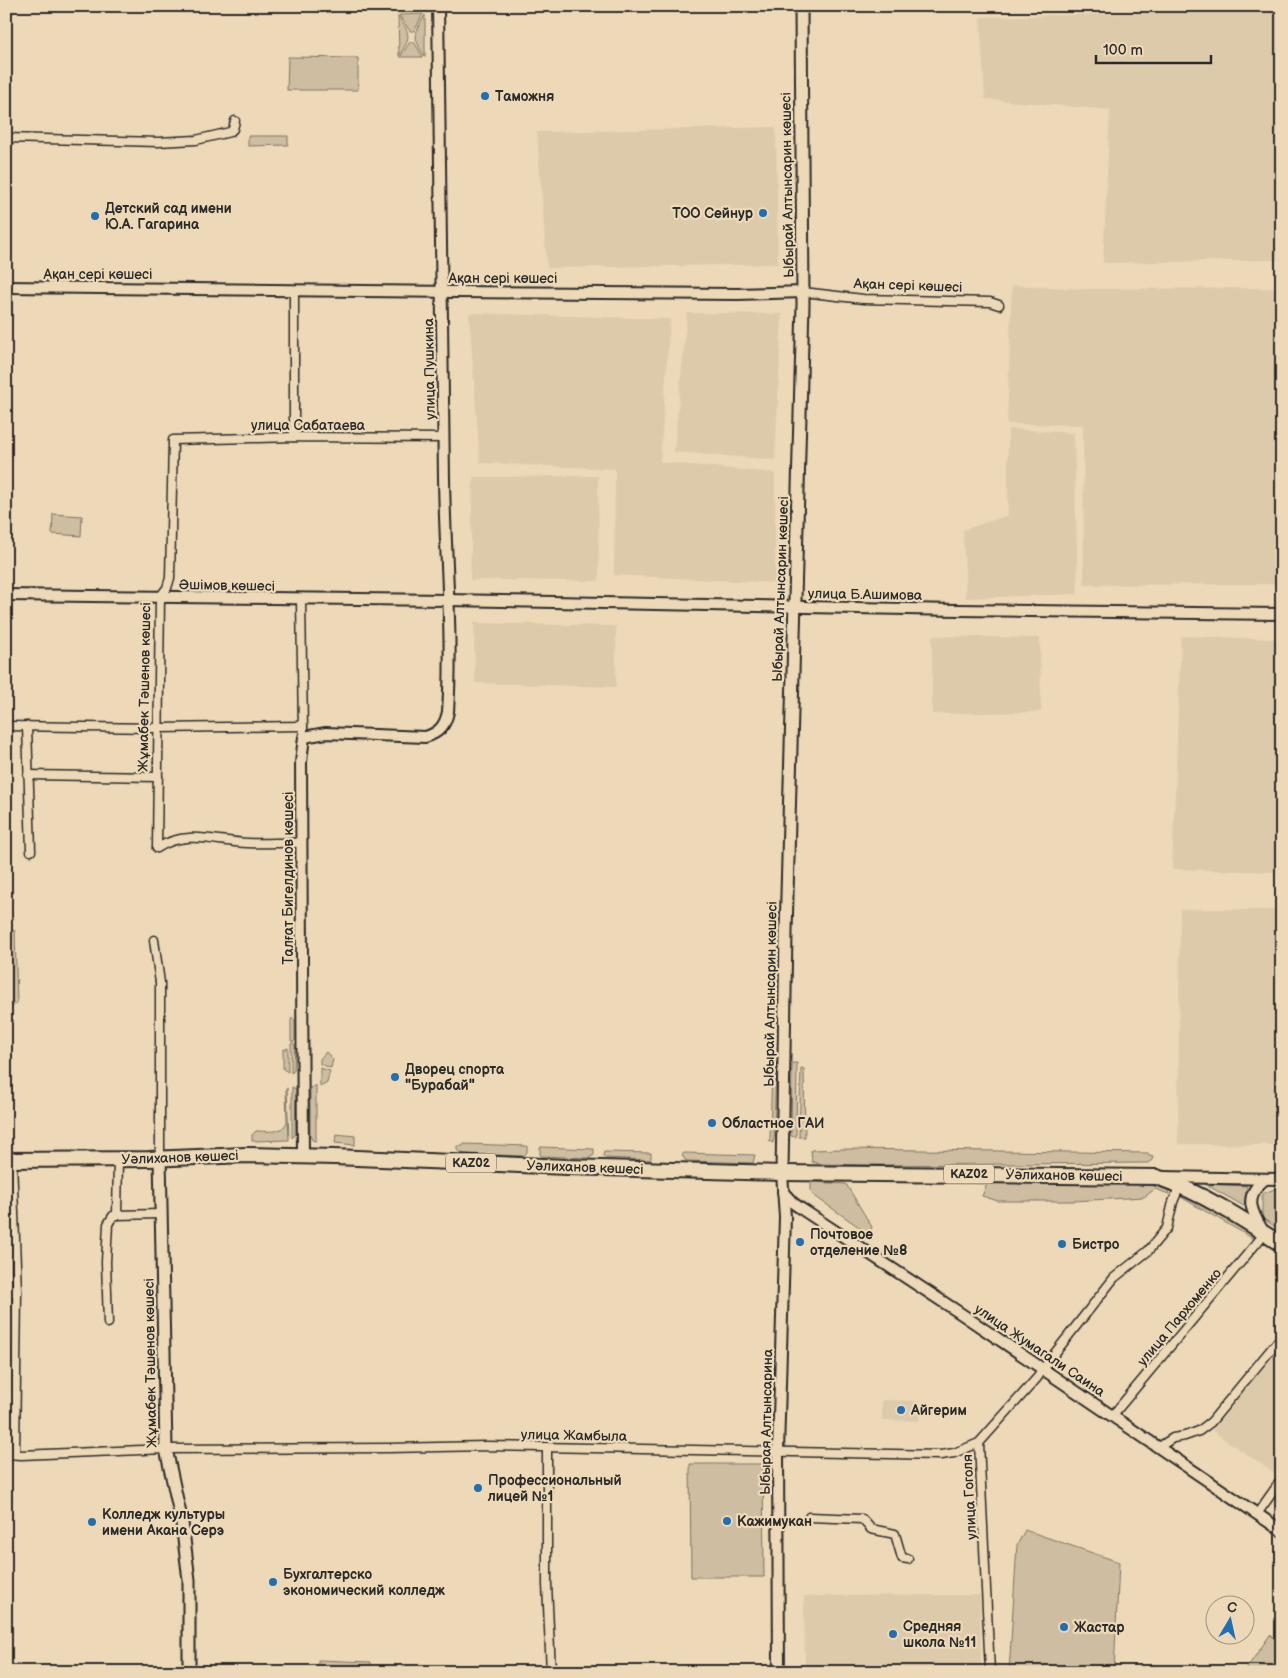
<svg xmlns="http://www.w3.org/2000/svg" width="1288" height="1678" font-family="'Balsamiq Sans',sans-serif">
<rect width="100%" height="100%" fill="#edd9b7"/>
<filter id="ink" filterUnits="userSpaceOnUse"><feTurbulence type="fractalNoise" baseFrequency=".02" numOctaves="2"/><feDisplacementMap in="SourceGraphic" scale="10" xChannelSelector="R" yChannelSelector="G"/><feConvolveMatrix kernelMatrix="1 2 1 2 8 2 1 2 1" color-interpolation-filters="sRGB"/></filter>
<g filter="url(#ink)">
<g fill="#ddcaab">
<polygon points="1282,10 1282,260 1103,263 1110,110 985,99 980,17"/>
<polygon points="776,127 778,264 547,268 537,132"/>
<polygon points="1012,285 1082,289 1282,288 1282,584 1084,585 1083,425 1007,424"/>
<polygon points="469,313 670,319 660,462 775,473 775,583 614,575 615,469 480,463"/>
<polygon points="687,313 782,314 775,460 674,452"/>
<polygon points="1008,429 1074,433 1078,594 966,598 963,530 1008,515"/>
<polygon points="598,476 599,581 470,580 473,477"/>
<polygon points="474,623 616,626 616,687 475,683"/>
<polygon points="932,636 1040,638 1041,712 932,714"/>
<polygon points="1181,636 1282,639 1282,872 1172,869"/>
<polygon points="1180,909 1282,910 1282,1145 1178,1144"/>
<polygon points="1282,1344 1282,1466 1276,1474 1212,1431"/>
<polygon points="882,1400 919,1401 919,1421 882,1420"/>
<polygon points="980,1595 981,1672 805,1672 804,1596"/>
</g>
<g fill="#cebda0" stroke="#7c7466">
<polygon points="423,14 414,31 410,31 399,15"/>
<path d="M425,15V57C413,37 413,35 425,15Z"/>
<path d="M398,16C411,35 411,37 399,56Z"/>
<polygon points="410,42 414,42 423,57 400,57"/>
<polygon points="288,57 358,58 358,90 287,90"/>
<polygon points="248,136 288,136 288,145 248,146"/>
<polygon points="53,514 82,516 81,536 52,534"/>
<polygon points="6,927 15,931 17,1003 6,1011"/>
<polygon points="292,1018 295,1020 295,1040 293,1042 291,1041 291,1020"/>
<polygon points="293,1043 295,1045 294,1071 291,1073 291,1044"/>
<polygon points="288,1048 288,1072 283,1069 283,1050"/>
<polygon points="326,1052 333,1059 331,1068 320,1064 320,1059"/>
<polygon points="776,1063 774,1138 773,1143 769,1141 770,1138 772,1065"/>
<polygon points="792,1063 797,1063 796,1137 791,1136"/>
<polygon points="320,1068 330,1071 327,1083 320,1087"/>
<polygon points="801,1068 804,1069 805,1137 799,1137"/>
<polygon points="316,1085 316,1141 312,1140 310,1135 310,1088"/>
<polygon points="292,1087 296,1089 295,1135 292,1138"/>
<path d="M287,1088L289,1140L252,1141V1135L256,1131C267,1131 282,1134 287,1122L286,1090Z"/>
<polygon points="336,1134 355,1136 355,1145 335,1143"/>
<polygon points="464,1144 527,1146 527,1152 524,1156 464,1154 457,1150 457,1146 463,1146"/>
<polygon points="540,1147 594,1149 594,1155 589,1158 541,1156 540,1154"/>
<polygon points="844,1149 1148,1153 1149,1156 1153,1157 1152,1160 1148,1163 873,1165 821,1164 812,1162 811,1150"/>
<polygon points="604,1152 651,1153 651,1158 650,1160 605,1158 603,1156"/>
<polygon points="684,1153 755,1155 753,1163 687,1161 685,1160 682,1155"/>
<polygon points="1118,1181 1147,1184 1168,1190 1169,1194 1155,1189 1144,1197 1073,1201 998,1201 982,1196 987,1184 990,1182"/>
<polygon points="813,1182 846,1184 872,1227 869,1234 813,1195 811,1191 811,1184"/>
<polygon points="1205,1184 1247,1186 1244,1206"/>
<polygon points="1282,1186 1282,1231 1262,1218 1262,1194"/>
<polygon points="1183,1193 1193,1198 1253,1234 1252,1238 1179,1196"/>
<polygon points="690,1464 763,1464 764,1577 691,1577"/>
<polygon points="1025,1530 1119,1562 1114,1672 1009,1672 1017,1545"/>
<polygon points="1270,1635 1282,1643 1282,1672 1244,1672"/>
<polygon points="318,1660 371,1662 371,1672 318,1672"/>
</g>
<g fill="none" stroke-linecap="round" stroke-linejoin="round">
<g stroke="#2b2b2b" stroke-width="11">
<g id="minor">
<polyline points="6,138 158,142 196,140 230,132 233,129 235,121"/>
<polyline points="294,290 294,437"/>
<polyline points="803,292 863,299 990,302 999,305"/>
<polyline points="301,600 303,730"/>
<polyline points="6,726 159,728 303,726"/>
<polyline points="27,726 31,851"/>
<polyline points="28,775 158,777"/>
<polyline points="157,848 160,597 167,588 170,578 173,440 294,437 444,438"/>
<path d="M157,848C188,829 215,842 248,843C266,844 284,842 302,843"/>
<polyline points="154,940 160,983 160,1157"/>
<polyline points="12,1160 17,1292 15,1454"/>
<polyline points="117,1215 118,1159"/>
<polyline points="6,1292 17,1292"/>
<polyline points="108,1323 106,1262 108,1224 113,1216 117,1215 161,1214"/>
<polyline points="1112,1416 1265,1233"/>
<polyline points="547,1447 547,1584 551,1672"/>
<polyline points="1159,1447 1173,1438 1185,1436 1199,1431 1211,1422 1282,1336"/>
<polyline points="6,1454 21,1455 166,1449 389,1448 487,1446 941,1455 954,1453 979,1443"/>
<polyline points="1257,1514 1282,1479"/>
<polyline points="809,1517 862,1519 871,1529 895,1534 902,1558 908,1559"/>
<polyline points="990,1672 979,1443 1037,1378 1051,1358 1114,1278 1148,1251 1167,1228 1173,1202 1180,1185"/>
</g>
</g>
<g stroke="#2b2b2b" stroke-width="14">
<g id="tertiary">
<polyline points="6,287 457,292 738,294 803,292"/>
<polyline points="6,595 448,600 957,610 1282,614"/>
<path d="M303,1157L301,762L304,737L326,733L425,737C439,733 445,726 448,712C453,635 445,556 444,478C442,321 440,164 438,6"/>
<polyline points="1163,1177 1282,1179"/>
<polyline points="783,1192 793,1203 803,1210 960,1313 1282,1531"/>
<path d="M1263,1231C1251,1211 1243,1196 1265,1179"/>
<polyline points="779,1672 778,1451 785,1217 782,1173"/>
</g>
</g>
<g stroke="#2b2b2b" stroke-width="15">
<g id="secondary">
<polyline points="160,1157 166,1449 182,1523 189,1580 189,1672"/>
<polyline points="782,1173 786,932 803,304 801,6"/>
</g>
</g>
<g stroke="#2b2b2b" stroke-width="18">
<path id="trunk" d="M6,1160L149,1159L246,1155L334,1157L567,1167L782,1173L1157,1177C1202,1193 1242,1218 1282,1245"/>
</g>
<use href="#minor" stroke="#edd9b7" stroke-width="8"/>
<use href="#tertiary" stroke="#edd9b7" stroke-width="10"/>
<use href="#secondary" stroke="#edd9b7" stroke-width="11"/>
<use href="#trunk" stroke="#edd9b7" stroke-width="14"/>
</g>
</g>
<g fill="#1f6fb2" stroke="#edd9b7" stroke-width="2">
<circle cx="485" cy="96" r="5"/>
<circle cx="763" cy="213" r="5"/>
<circle cx="95" cy="216" r="5"/>
<circle cx="395" cy="1077" r="5"/>
<circle cx="712" cy="1123" r="5"/>
<circle cx="800" cy="1242" r="5"/>
<circle cx="1062" cy="1244" r="5"/>
<circle cx="901" cy="1410" r="5"/>
<circle cx="478" cy="1488" r="5"/>
<circle cx="727" cy="1521" r="5"/>
<circle cx="92" cy="1522" r="5"/>
<circle cx="273" cy="1582" r="5"/>
<circle cx="1064" cy="1627" r="5"/>
<circle cx="893" cy="1634" r="5"/>
</g>
<g text-anchor="middle" stroke-width="4.5" stroke-linejoin="round" paint-order="stroke">
<g fill="#edd9b7" stroke="#655f55" stroke-width="1">
<rect x="446" y="1153.5" width="50" height="19" rx="4"/>
<rect x="944" y="1164.5" width="50" height="19" rx="4"/>
</g>
<g font-size="12" font-weight="bold" fill="#2b2b2b">
<text x="471" y="1167">KАZ02</text>
<text x="969" y="1178">KАZ02</text>
</g>
<g font-size="14" font-weight="bold" fill="#2b2b2b" stroke="#edd9b7" text-anchor="start">
<text x="495" y="101">Таможня</text>
<text x="105" y="213">Детский сад имени<tspan x="105" dy="16">Ю.А. Гагарина</tspan></text>
<text x="753" y="218" text-anchor="end">ТОО Сейнур</text>
<text x="405" y="1074">Дворец спорта<tspan x="405" dy="16">"Бурабай"</tspan></text>
<text x="722" y="1128">Областное ГАИ</text>
<text x="810" y="1239">Почтовое<tspan x="810" dy="16">отделение №8</tspan></text>
<text x="1072" y="1249">Бистро</text>
<text x="911" y="1415">Айгерим</text>
<text x="488" y="1485">Профессиональный<tspan x="488" dy="16">лицей №1</tspan></text>
<text x="102" y="1519">Колледж культуры<tspan x="102" dy="16">имени Акана Серэ</tspan></text>
<text x="737" y="1526">Кажимукан</text>
<text x="283" y="1579">Бухгалтерско<tspan x="283" dy="16">экономический колледж</tspan></text>
<text x="903" y="1631">Средняя<tspan x="903" dy="16">школа №11</tspan></text>
<text x="1074" y="1632">Жастар</text>
</g>
<g font-size="14" fill="#2b2b2b" stroke="#edd9b7">
<text transform="translate(787 185) rotate(-91)" y="5">Ыбырай Алтынсарин көшесі</text>
<text x="98" y="279">Ақан сері көшесі</text>
<text x="503" y="283">Ақан сері көшесі</text>
<text transform="translate(908 285) rotate(2)" y="5">Ақан сері көшесі</text>
<text transform="translate(429 369) rotate(-91)" y="5">улица Пушкина</text>
<text x="308" y="430">улица Сабатаева</text>
<text transform="translate(227 585) rotate(1)" y="5">Әшімов көшесі</text>
<text transform="translate(780 589) rotate(-88)" y="5">Ыбырай Алтынсарин көшесі</text>
<text transform="translate(865 594) rotate(1)" y="5">улица Б.Ашимова</text>
<text transform="translate(144 687) rotate(-89)" y="5">Жұмабек Тәшенов көшесі</text>
<text transform="translate(288 878) rotate(-90)" y="5">Талғат Бигелдинов көшесі</text>
<text transform="translate(770 994) rotate(-89)" y="5">Ыбырай Алтынсарин көшесі</text>
<text transform="translate(180 1157) rotate(-2)" y="5">Уәлиханов көшесі</text>
<text transform="translate(585 1167) rotate(2)" y="5">Уәлиханов көшесі</text>
<text transform="translate(1064 1175) rotate(1)" y="5">Уәлиханов көшесі</text>
<text transform="translate(1179 1317) rotate(-50)" y="5">улица Пархоменко</text>
<text transform="translate(1040 1350) rotate(34)" y="5">улица Жумагали Саина</text>
<text transform="translate(150 1363) rotate(-91)" y="5">Жұмабек Тәшенов көшесі</text>
<text transform="translate(766 1422) rotate(-89)" y="5">Ыбырая Алтынсарина</text>
<text transform="translate(574 1435) rotate(1)" y="5">улица Жамбыла</text>
<text transform="translate(969 1497) rotate(-93)" y="5">улица Гоголя</text>
</g>
</g>
<rect width="1288" height="1678" fill="none" stroke="#edd9b7" stroke-width="25"/>
<rect x="12" y="12" width="1263" height="1653" fill="none" stroke="#2b2b2b" stroke-width="2" filter="url(#ink)"/>
<g transform="translate(1230 1620) rotate(9)"><circle r="24" fill="#edd9b7" stroke="#9f937f"/>
<path d="M0-4L9 19L0 12L-9 19Z" fill="#1f6fb2"/>
<text y="-8" font-size="14" font-weight="bold" text-anchor="middle" fill="#2b2b2b">С</text>
</g>
<path d="M1096 55v8h115v-8" fill="none" stroke="#2b2b2b" stroke-width="2.5"/>
<text x="1103" y="55" font-size="15" fill="#2b2b2b" stroke="#edd9b7" stroke-width="4" paint-order="stroke">100 m</text>
</svg>
